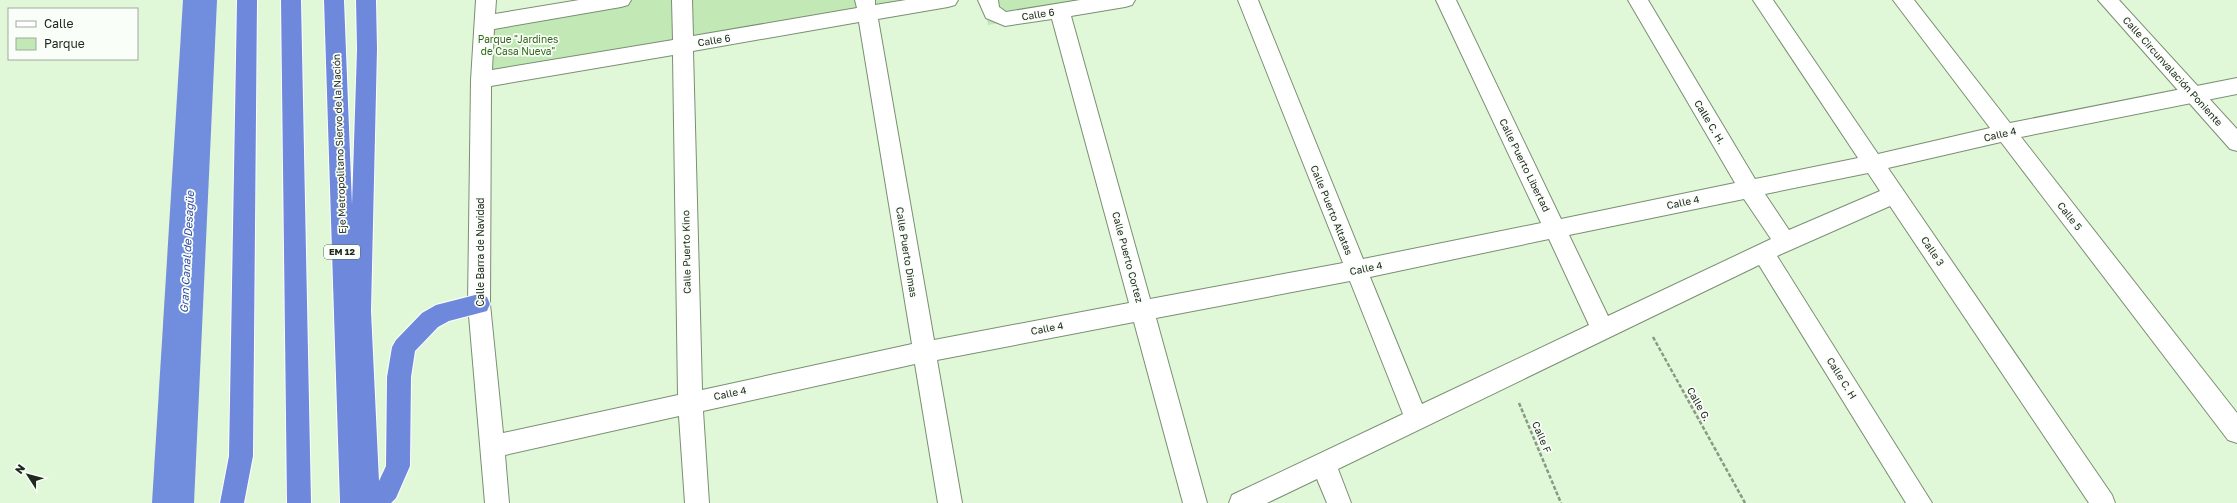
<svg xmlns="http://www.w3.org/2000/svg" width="2237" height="503" font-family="'Golos Text',sans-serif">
<rect width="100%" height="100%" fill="#e0f7d8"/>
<g fill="#c2e8b5">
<polygon points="630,0 949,0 489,77 489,23"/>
<polygon points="984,0 1130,0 988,25"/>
</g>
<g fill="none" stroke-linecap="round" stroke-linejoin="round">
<polygon fill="#718dde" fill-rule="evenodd" points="183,0 217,0 194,503 152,503"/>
<g stroke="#7a8f73" stroke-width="2">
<path id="minor" d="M476,0H496L495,14L579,0H631L628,5L621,7L494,29L492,70L673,40L672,0H692L693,36L857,8L855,0H875V5L906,0H958L955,5L948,7L878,19L934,340L1129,303L1052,19L1005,26L986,18L978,0H998L999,7L1006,12L1080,0H1135L1132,5L1125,7L1071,16L1150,299L1343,263L1238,0H1258L1363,259L1541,223L1436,0H1456L1561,219L1735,183L1628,0H1648L1755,179L1858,158L1753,0H1773L1878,154L1990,128L1893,0H1914L2010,123L2237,78V94L2021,137L2237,413V443L2228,440L2001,142L1888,168L2112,495L2115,503H2089L1890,206L1777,256L1932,503H1906L1759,265L1338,469L1351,503H1327L1317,479L1267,503H1229L1232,495L1403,414L1350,281L1156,318L1207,503H1183L1134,322L937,360L962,503H938L915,364L703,411L709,503H685L679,416L505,455L509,503H485L468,304L471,80ZM859,22L912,344L702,390L693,51ZM673,55L678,395L503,433L490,304L491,86ZM1868,173L1880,191L1789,230L1765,194ZM1744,199L1771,239L1608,316L1569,235ZM1549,239L1589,325L1422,404L1370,277Z"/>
</g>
<g stroke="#7a8f73" stroke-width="2">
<polygon id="tertiary" points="2098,0 2119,0 2237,129 2237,151 2230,149"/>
</g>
<g stroke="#fff" stroke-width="2">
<g id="motorway">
<polygon points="237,0 257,0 253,456 244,503 220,503 229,456"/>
<polygon points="281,0 301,0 311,503 287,503"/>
<polygon points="324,0 344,0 352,205 357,49 356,0 376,0 377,49 371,311 379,481 386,466 387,377 392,347 396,340 422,313 436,305 479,294 487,297 490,304 487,311 449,321 438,327 415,351 411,377 410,466 396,498 391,503 340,503"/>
</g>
</g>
<g stroke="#899a84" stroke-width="2.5" stroke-dasharray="4 2" stroke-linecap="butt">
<polyline points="1653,337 1745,503"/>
<polyline points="1519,403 1561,503"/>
</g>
<use href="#minor" fill="#fff" fill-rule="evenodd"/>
<use href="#tertiary" fill="#fff" fill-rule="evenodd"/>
<use href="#motorway" fill="#6e89dc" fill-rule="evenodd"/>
</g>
<g text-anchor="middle" stroke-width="3.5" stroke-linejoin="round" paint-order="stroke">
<rect fill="#f9fef8" stroke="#61695f" stroke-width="1" x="324" y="245" width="36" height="14" rx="3"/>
<g font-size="9" font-weight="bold" fill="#20291e">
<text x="342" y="255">EM 12</text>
</g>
<g font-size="10" fill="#20291e" stroke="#f9fef8">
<text transform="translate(1038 14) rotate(-9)" y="4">Calle 6</text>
<text transform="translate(714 40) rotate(-9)" y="4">Calle 6</text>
<text transform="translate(2173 71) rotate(48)" y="4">Calle Circunvalación Poniente</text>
<text transform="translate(1710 122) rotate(59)" y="4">Calle C. H.</text>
<text transform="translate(2000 134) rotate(-13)" y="4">Calle 4</text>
<text transform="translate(339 144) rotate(-92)" y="4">Eje Metropolitano Siervo de la Nación</text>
<text transform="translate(1525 165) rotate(64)" y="4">Calle Puerto Libertad</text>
<text transform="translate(1683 202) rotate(-12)" y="4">Calle 4</text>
<text transform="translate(1332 210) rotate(68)" y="4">Calle Puerto Altatas</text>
<text transform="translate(2070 216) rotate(52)" y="4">Calle 5</text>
<text transform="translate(1933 251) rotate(56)" y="4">Calle 3</text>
<text transform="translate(480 252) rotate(-90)" y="4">Calle Barra de Navidad</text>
<text transform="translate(686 252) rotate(-91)" y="4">Calle Puerto Kino</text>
<text transform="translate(907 252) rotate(81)" y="4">Calle Puerto Dimas</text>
<text transform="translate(1128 257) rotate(75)" y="4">Calle Puerto Cortez</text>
<text transform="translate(1366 268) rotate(-12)" y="4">Calle 4</text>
<text transform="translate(1047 328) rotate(-11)" y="4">Calle 4</text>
<text transform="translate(1842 378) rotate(58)" y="4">Calle C. H</text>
<text transform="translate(730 393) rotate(-12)" y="4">Calle 4</text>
<text transform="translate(1699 404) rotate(61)" y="4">Calle G.</text>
<text transform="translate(1542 437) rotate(67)" y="4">Calle F</text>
</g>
<g font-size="10" fill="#316717" stroke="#f9fef8">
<text x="518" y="43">Parque "Jardines<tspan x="518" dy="12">de Casa Nueva"</tspan></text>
</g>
<g font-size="11" font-style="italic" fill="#3047a6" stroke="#f9fef8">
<text transform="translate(187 252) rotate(-87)" y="4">Gran Canal de Desagüe</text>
</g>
</g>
<rect x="8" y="8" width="130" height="52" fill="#f9fef8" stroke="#a2a9a1"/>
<rect x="16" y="21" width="20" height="6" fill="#ffffff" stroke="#a2a9a1"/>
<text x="44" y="28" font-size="12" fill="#20291e">Calle</text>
<rect x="16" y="38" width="20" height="12" fill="#c2e8b5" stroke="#a2a9a1"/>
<text x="44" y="48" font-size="12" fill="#20291e">Parque</text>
<g transform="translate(28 475) rotate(306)" stroke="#f9fef8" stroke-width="3" paint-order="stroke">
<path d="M0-3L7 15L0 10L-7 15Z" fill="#20291e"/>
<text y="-6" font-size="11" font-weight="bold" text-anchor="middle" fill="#20291e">N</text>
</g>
</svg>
